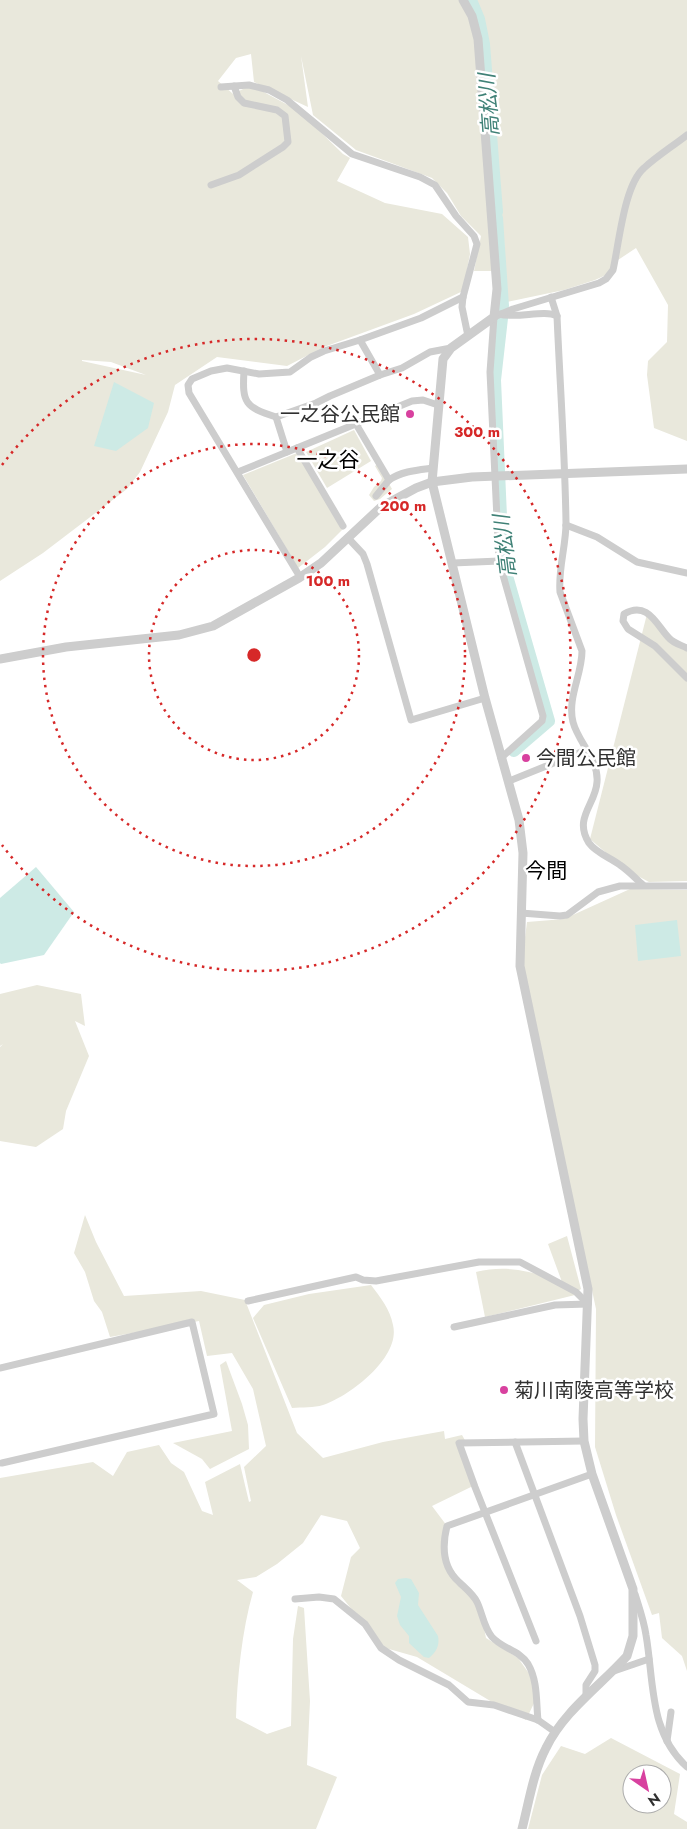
<svg xmlns="http://www.w3.org/2000/svg" width="687" height="1829" font-family="Jost,'Noto Sans JP',sans-serif">
<rect width="100%" height="100%" fill="#fff"/>
<g fill="#e9e8dc" fill-rule="evenodd">
<path d="M0,0H687V441L654,428L647,375L648,361L667,342L668,305L636,248L615,262L606,275L595,280L564,290L507,302L504,240L489,189L494,271H474L481,236L461,216L447,193L432,178L356,150L313,115L301,56L308,107L254,82L251,54L236,58L218,81L239,99V91L251,85L299,111L343,154L350,158L337,181L385,203L442,214L468,237L470,254L463,291L414,314L324,347L287,366L217,357L175,385L168,412L140,472L127,489L43,553L0,581ZM82,360L111,362L146,375L82,361Z"/>
<polygon points="354,430 371,461 327,488 306,452"/>
<polygon points="297,453 342,530 325,547 298,568 243,475"/>
<polygon points="378,464 392,489 380,499 374,501 369,495 374,487 381,481 382,478 375,466"/>
<polygon points="647,614 670,640 687,645 687,881 649,882 625,869 590,839"/>
<polygon points="630,889 687,890 687,1671 682,1656 662,1638 659,1613 652,1615 616,1515 595,1447 596,1309 522,961 527,922 564,919"/>
<polygon points="37,985 81,994 85,1026 75,1021 89,1056 66,1111 63,1129 36,1147 0,1141 0,1047 3,1044 0,1046 0,994"/>
<path d="M85,1215L96,1242L124,1296L201,1291L245,1300L297,1433L323,1458L383,1442L444,1431L445,1439L462,1435L466,1442L460,1444L473,1486L432,1506L447,1526L444,1557L480,1608L486,1638L518,1658L533,1679L535,1701L526,1720L492,1702L417,1657L382,1647L341,1596L351,1557L360,1548L347,1521L321,1515L303,1543L277,1564L256,1577L237,1580L253,1592C242,1630 237,1679 236,1718L267,1734L291,1726L293,1639L298,1606L304,1608L310,1701L307,1765L337,1777L316,1829H0V1478L93,1462L113,1476L127,1452L159,1445L171,1463L184,1472L202,1511L213,1515L205,1482L240,1464L249,1502L251,1501L244,1467L266,1446L253,1389L232,1353L207,1356L199,1321L110,1337L102,1312L94,1301L85,1272L74,1253Z"/>
<path d="M567,1236L581,1289L576,1292L575,1295L485,1317L476,1272C509,1264 531,1272 562,1282L548,1244Z"/>
<path d="M371,1285C380,1297 390,1309 393,1325C401,1357 350,1396 323,1405C314,1408 302,1407 292,1408L253,1318L264,1305L309,1294Z"/>
<polygon points="226,1361 242,1404 248,1425 249,1449 210,1469 202,1459 173,1443 232,1431 220,1365"/>
<path d="M611,1738L680,1774L674,1814L687,1822V1829H528L542,1775L561,1746L585,1754ZM632,1774H662V1804H632Z"/>
</g>
<g fill="#cdeae5">
<polygon points="114,382 154,403 148,428 116,451 94,446"/>
<polygon points="36,867 74,912 44,955 1,964 0,963 0,898"/>
<polygon points="677,920 681,956 638,961 635,925"/>
<path d="M406,1578L411,1579L419,1593L418,1605L438,1636C440,1646 436,1652 429,1658L424,1657L409,1643V1636L400,1625L397,1616L401,1597L395,1583L398,1579Z"/>
</g>
<g fill="none" stroke-linecap="round" stroke-linejoin="round">
<g stroke="#cdeae5" stroke-width="12">
<polyline points="471,0 479,19 484,44 497,212"/>
<polyline points="497,218 503,306"/>
<polyline points="502,318 495,380 503,562 549,721 514,751"/>
</g>
<g stroke="#cdcdcd" stroke-width="7">
<polyline points="221,87 249,85 269,90 287,100 352,154 420,177 435,185 456,216 474,236 477,244 463,297 462,307 468,336"/>
<polyline points="211,185 239,175 283,147 288,142 285,116 277,110 244,103 238,97 234,86"/>
<path d="M551,297L557,316C560,385 565,454 566,523C566,546 558,569 560,592L582,651C582,675 567,698 573,722C578,742 599,760 597,782C596,804 573,818 589,843C596,853 611,858 620,865C629,871 636,879 643,885"/>
<path d="M499,314C518,319 544,309 557,316"/>
<polyline points="360,340 421,318 463,297"/>
<path d="M244,371C242,403 245,407 276,417L287,452"/>
<polyline points="276,417 316,403 330,396 380,375 402,368 430,352 451,348"/>
<path d="M356,424L389,480C402,471 418,470 433,468"/>
<polyline points="297,448 343,526"/>
<polyline points="238,472 412,401 423,400 438,405"/>
<polyline points="376,496 389,480"/>
<polyline points="566,525 597,537 637,562 687,573"/>
<polyline points="348,538 363,554 367,564 411,720 485,698"/>
<polyline points="453,563 499,561"/>
<polyline points="300,577 189,393 188,385 192,379 211,371 227,368 259,374 290,372 311,357 324,351 360,340 380,375"/>
<path d="M687,648C681,645 673,643 669,638C657,626 648,600 624,614L623,621L628,629L655,646L687,678"/>
<path d="M501,758L542,721L543,716L499,561L490,372L494,317L513,309L599,283L606,279L613,270C619,244 624,185 644,168C657,156 673,146 687,135"/>
<polyline points="509,781 586,750"/>
<polyline points="521,913 560,916 567,915 598,892 620,886 687,886"/>
<polyline points="248,1301 356,1277 363,1280 376,1281 479,1262 520,1262 576,1292 588,1304"/>
<polyline points="454,1327 555,1305 588,1304"/>
<polyline points="0,1368 192,1322 214,1414 2,1463"/>
<polyline points="515,1442 580,1616 595,1665 595,1671 586,1685 586,1697"/>
<path d="M635,1594C639,1607 644,1621 646,1635C654,1681 649,1733 687,1767"/>
<polyline points="295,1599 319,1597 334,1599 365,1624 381,1648 399,1660 449,1685 468,1702 494,1705 538,1720 555,1732"/>
<polyline points="536,1641 475,1487 459,1443 584,1441"/>
<polyline points="614,1671 649,1659"/>
<path d="M538,1720C536,1702 538,1681 528,1664C519,1650 503,1649 492,1637C484,1628 482,1612 477,1602C473,1594 465,1588 459,1582C442,1567 442,1546 447,1526L592,1474"/>
<polyline points="667,1741 671,1712"/>
</g>
<g stroke="#cdcdcd" stroke-width="9">
<path d="M463,0L472,16L478,39L497,289L494,317L451,348L443,359L432,482L485,698L519,820L523,853L520,966L588,1289L583,1419L584,1441L592,1474L633,1589V1636L627,1656C600,1686 564,1711 546,1748C533,1773 529,1802 522,1829"/>
<polyline points="0,659 66,647 179,635 213,626 299,578 321,563 381,507 416,488 432,482 472,477 687,469"/>
</g>
</g>
<g fill="none" stroke="#d62828" stroke-width="2.5" stroke-dasharray="2.5 5">
<circle cx="254" cy="655" r="105"/>
<circle cx="254" cy="655" r="211"/>
<path d="M2 465A316 316 0 1 1 2 845"/>
</g>
<g fill="#d8419f" stroke="#fff" stroke-width="2">
<circle cx="410" cy="414" r="5"/>
<circle cx="526" cy="758" r="5"/>
<circle cx="504" cy="1390" r="5"/>
</g>
<g text-anchor="middle" stroke-width="5" stroke-linejoin="round" paint-order="stroke">
<g font-size="20" fill="#303030" stroke="#fff" text-anchor="start">
<text x="400" y="421" text-anchor="end">一之谷公民館</text>
<text x="536" y="765">今間公民館</text>
<text x="514" y="1397">菊川南陵高等学校</text>
</g>
<g font-size="21" font-style="italic" fill="#3f8176" stroke="#fff">
<text transform="translate(489 105) rotate(-94)" y="7">高松川</text>
<text transform="translate(505 546) rotate(-97)" y="7">高松川</text>
</g>
<g font-size="21" fill="#000" stroke="#fff">
<text x="328" y="467">一之谷</text>
<text x="546" y="878">今間</text>
</g>
</g>
<circle cx="254" cy="655" r="8" fill="#d62828" stroke="#fff" stroke-width="2.5"/>
<g font-size="15" text-anchor="middle" font-weight="bold" fill="#d62828" stroke="#fff" stroke-width="5" stroke-linejoin="round" paint-order="stroke">
<text x="477" y="437">300 m</text>
<text x="403" y="511">200 m</text>
<text x="328" y="586">100 m</text>
</g>
<g transform="translate(647 1789) rotate(146)"><circle r="24" fill="#ffffff" stroke="#acacac"/>
<path d="M0-4L9 19L0 12L-9 19Z" fill="#d8419f"/>
<text y="-8" font-size="14" font-weight="bold" text-anchor="middle" fill="#303030">N</text>
</g>
</svg>
